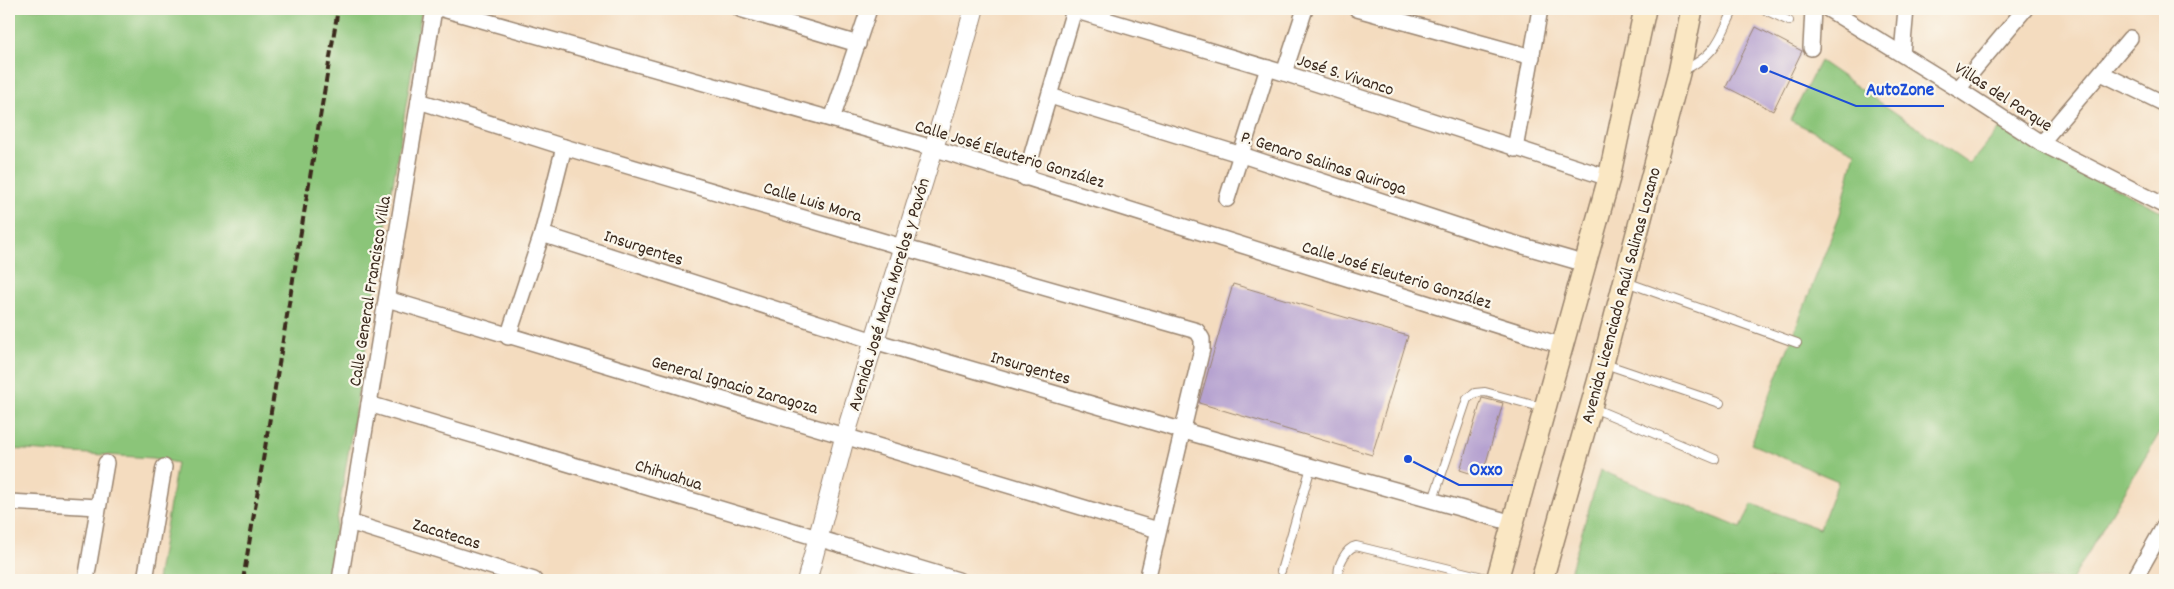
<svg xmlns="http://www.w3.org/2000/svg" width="2174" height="589" font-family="Dekko,sans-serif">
<rect width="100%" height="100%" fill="#fbf7ec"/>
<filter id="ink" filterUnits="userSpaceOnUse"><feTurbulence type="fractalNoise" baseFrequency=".02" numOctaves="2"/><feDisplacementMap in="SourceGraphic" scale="10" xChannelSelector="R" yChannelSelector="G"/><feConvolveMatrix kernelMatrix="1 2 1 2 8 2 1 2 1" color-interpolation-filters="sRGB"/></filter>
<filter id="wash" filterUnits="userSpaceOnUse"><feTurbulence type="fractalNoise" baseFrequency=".0096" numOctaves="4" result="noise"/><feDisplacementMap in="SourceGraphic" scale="20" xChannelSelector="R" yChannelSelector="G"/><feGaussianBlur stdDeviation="1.12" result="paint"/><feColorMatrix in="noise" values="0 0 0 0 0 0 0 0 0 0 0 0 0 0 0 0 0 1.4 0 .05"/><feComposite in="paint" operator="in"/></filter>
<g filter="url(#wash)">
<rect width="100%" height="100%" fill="#f4dcbf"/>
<g fill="#8bc579" stroke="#63784c">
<polygon points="9,9 422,9 327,580 157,580 177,463 153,458 9,449"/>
<polygon points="1820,61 1970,164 1999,129 2165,213 2165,316 2162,328 2165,341 2165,424 2072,580 1568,580 1600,470 1741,528 1752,504 1820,529 1838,481 1751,444 1840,214 1855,152 1790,120"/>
</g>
<g id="blocks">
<g fill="#b6a2d0">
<polygon points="1756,27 1802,51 1773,111 1726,87"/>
<polygon points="1233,284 1408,336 1372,455 1199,403"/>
<polygon points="1482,398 1503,403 1482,477 1460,470"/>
</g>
</g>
</g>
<g filter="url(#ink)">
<use href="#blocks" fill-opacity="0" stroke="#98836e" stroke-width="1"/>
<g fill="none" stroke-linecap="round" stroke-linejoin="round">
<g stroke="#98836e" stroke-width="10">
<g id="service">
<polyline points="1763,9 1789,21"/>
<path d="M1683,71C1717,53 1718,42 1734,9"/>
<polyline points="1626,282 1797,343"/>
<polyline points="1605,364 1720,403"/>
<polyline points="1593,408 1715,459"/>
<polyline points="1433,500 1467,399 1475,393 1485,392 1544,408"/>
<polyline points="1281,571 1311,467"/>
<path d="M1345,580L1339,577C1336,567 1346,548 1356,546L1495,580"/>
</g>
</g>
<g stroke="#98836e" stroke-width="18">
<g id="minor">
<polyline points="443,9 933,148 1563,346"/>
<polyline points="740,9 858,44"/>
<polyline points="1070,9 1284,73 1609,178"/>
<polyline points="1357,9 1532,57"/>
<polyline points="1828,9 1958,89 2041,143 2165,206"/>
<polyline points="1811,48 1813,9"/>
<polyline points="1902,54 1906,9"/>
<polyline points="1284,73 1305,9"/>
<polyline points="2101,73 2165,104"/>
<polyline points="1958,89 2025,9"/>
<polyline points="1050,96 1242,155 1485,235 1586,264"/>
<polyline points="419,101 564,147 902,247 1197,331 1202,339 1202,349 1147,580"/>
<polyline points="832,119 869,9"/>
<polyline points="2041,143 2130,38"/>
<polyline points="1515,149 1540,9"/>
<polyline points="1025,178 1074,10"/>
<polyline points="1227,199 1268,68"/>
<polyline points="542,234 874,341 1184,431 1513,523"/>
<polyline points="387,299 1158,530"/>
<polyline points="508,337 542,234 564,147"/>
<polyline points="369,404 958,580"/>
<polyline points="9,502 98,507"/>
<polyline points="349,522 534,580"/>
<polyline points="86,580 106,463"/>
<polyline points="145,580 164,467"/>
<polyline points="340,580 434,9"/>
<polyline points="2134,580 2165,525"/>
</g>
</g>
<g stroke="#98836e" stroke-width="21">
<polyline id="tertiary" points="807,580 845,436 956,75 974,9"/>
</g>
<g stroke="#98836e" stroke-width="24">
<g id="secondary">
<polyline points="1497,580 1609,178 1645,9"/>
<polyline points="1542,580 1598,382 1679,73 1692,9"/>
</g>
</g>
<use href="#service" stroke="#fff" stroke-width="8"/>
<use href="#minor" stroke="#fff" stroke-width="15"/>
<use href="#tertiary" stroke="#fff" stroke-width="19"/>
<use href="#secondary" stroke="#fae7c3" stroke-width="21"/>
<polyline stroke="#3b2a1e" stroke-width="4" stroke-dasharray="8 4" stroke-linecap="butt" points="243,580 338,9"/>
</g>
</g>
<g text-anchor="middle" stroke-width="4.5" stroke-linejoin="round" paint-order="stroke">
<g font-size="18" fill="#3b2a1e" stroke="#fbf7ec">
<text transform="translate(1346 74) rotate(18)" y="6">José S. Vivanco</text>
<text transform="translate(2004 96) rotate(33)" y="6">Villas del Parque</text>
<text transform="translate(1010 153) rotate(17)" y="6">Calle José Eleuterio González</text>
<text transform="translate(1324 162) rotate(18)" y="6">P. Genaro Salinas Quiroga</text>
<text transform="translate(813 201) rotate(17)" y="6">Calle Luis Mora</text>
<text transform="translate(644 247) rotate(18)" y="6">Insurgentes</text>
<text transform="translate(1397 274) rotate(17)" y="6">Calle José Eleuterio González</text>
<text transform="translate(369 291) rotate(-81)" y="6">Calle General Francisco Villa</text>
<text transform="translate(888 294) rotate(-73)" y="6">Avenida José María Morelos y Pavón</text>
<text transform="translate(1620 295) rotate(-75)" y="6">Avenida Licenciado Raúl Salinas Lozano</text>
<text transform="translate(1031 367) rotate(16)" y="6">Insurgentes</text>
<text transform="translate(735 384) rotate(16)" y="6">General Ignacio Zaragoza</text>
<text transform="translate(669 474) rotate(17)" y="6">Chihuahua</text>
<text transform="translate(447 533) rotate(17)" y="6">Zacatecas</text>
</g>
</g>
<path fill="none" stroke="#1d4ed8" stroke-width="2" d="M1764 69L1856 106H1944M1408 459L1459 485H1513"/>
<g fill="#1d4ed8" stroke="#fbf7ec" stroke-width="2">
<circle cx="1764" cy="69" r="5"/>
<circle cx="1408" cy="459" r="5"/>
</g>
<g font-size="19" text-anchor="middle" font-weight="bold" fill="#1d4ed8" stroke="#fbf7ec" stroke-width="4.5" stroke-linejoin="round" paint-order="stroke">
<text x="1900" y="95">AutoZone</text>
<text x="1486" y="475">Oxxo</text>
</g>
<rect width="2174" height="589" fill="none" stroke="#fbf7ec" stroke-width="30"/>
</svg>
